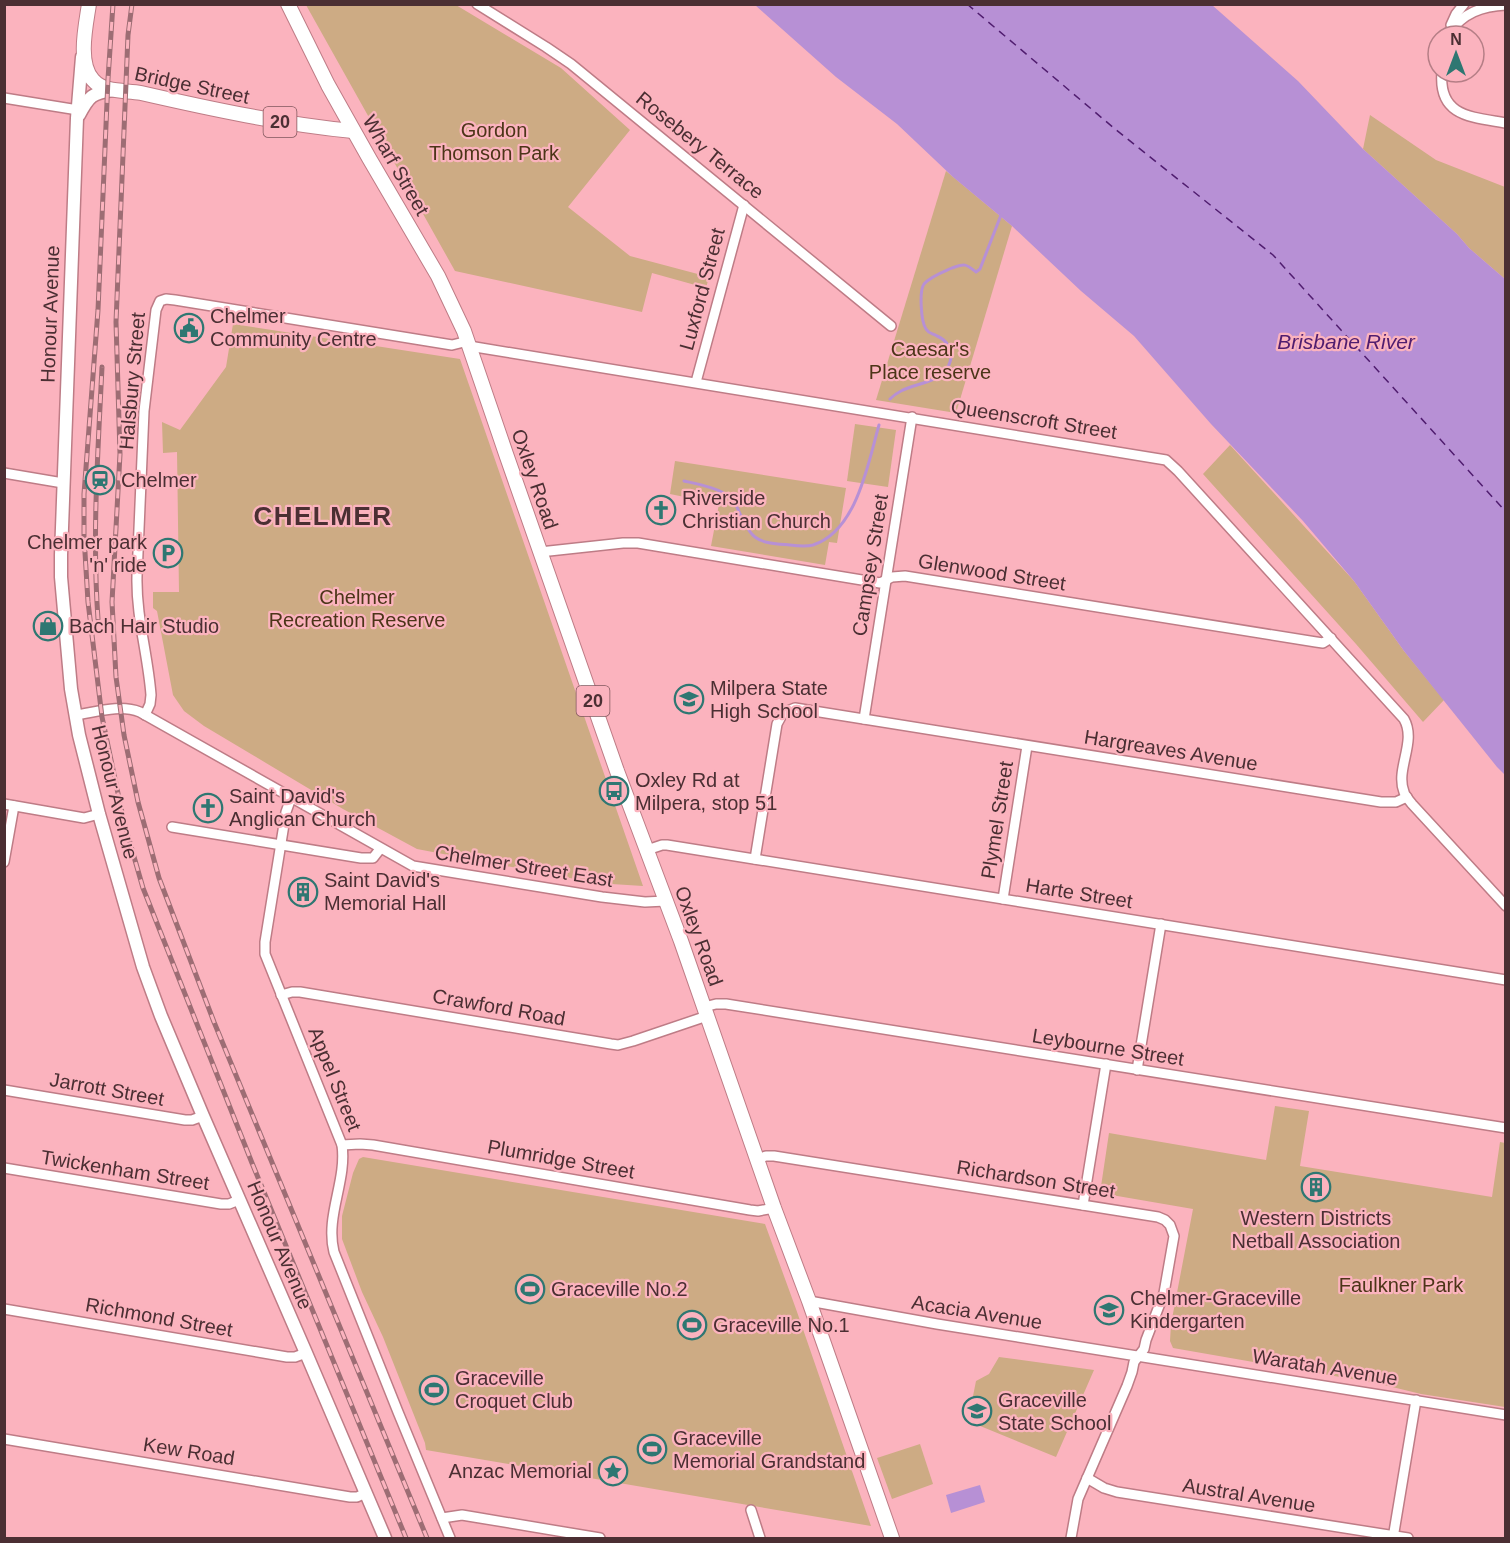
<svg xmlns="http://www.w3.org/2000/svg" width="1510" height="1543" font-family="Helvetica,sans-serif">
<rect width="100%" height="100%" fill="#fbb3be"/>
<g fill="#cdab84">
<polygon points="306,5 456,5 561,68 630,130 568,207 630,256 709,277 706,288 652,273 642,312 455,271"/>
<polygon points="1370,115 1436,160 1505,187 1505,279 1469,248 1457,234 1363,149"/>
<polygon points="946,171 1012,226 956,413 876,400"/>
<polygon points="233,324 460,359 643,886 596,883 417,849 343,809 204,726 184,711 173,695 157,611 153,608 153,592 179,592 177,452 163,453 162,422 180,430 226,367"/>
<polygon points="855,424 896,430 888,487 847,481"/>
<polygon points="1230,445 1354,581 1404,651 1444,700 1423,722 1356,644 1203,474"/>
<polygon points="675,461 846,488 837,543 829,542 825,565 711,546 719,504 670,494"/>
<polygon points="1275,1106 1309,1111 1300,1166 1492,1197 1500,1142 1505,1143 1505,1407 1421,1394 1380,1384 1173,1348 1170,1341 1171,1324 1193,1209 1100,1193 1109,1133 1266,1160"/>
<polygon points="363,1157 765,1224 796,1309 871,1526 426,1450 425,1443 383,1337 362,1292 342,1239 342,1216 353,1173 359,1159"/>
<polygon points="999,1357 1094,1370 1056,1457 968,1421 976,1381 989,1374"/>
<polygon points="920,1444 933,1484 892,1499 877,1458"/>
</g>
<g fill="#b790d5">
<polygon points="755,5 1212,5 1298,81 1363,149 1457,234 1469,248 1505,279 1505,775 1497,767 1404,651 1354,581 1303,521 1211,424 1134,336 1081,291 1012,226 953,177 897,124 836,77"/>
<polygon points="980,1485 985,1502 951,1513 946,1495"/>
</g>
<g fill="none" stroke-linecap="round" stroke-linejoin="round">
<g stroke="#b790d5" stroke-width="3">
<path d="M890,399C893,396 897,393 901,391C918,382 944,383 950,362C954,351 947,340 937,336C932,333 929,334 926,329C921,322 919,291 924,284C931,276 943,272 952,268C965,263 966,264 976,272L980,269L1001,215"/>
<path d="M684,481C697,484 720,488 731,498C735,502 738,509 740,514C744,521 748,532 755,537C764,544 779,544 790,545C797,546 806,547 813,545C857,531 868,463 879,425"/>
</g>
<polyline stroke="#501d6f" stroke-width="1.5" stroke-dasharray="8 6" stroke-linecap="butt" points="967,4 1115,129 1273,255 1506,512"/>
<g stroke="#be7c86" stroke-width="12">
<g id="street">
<polyline points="477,4 546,47 571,64 891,326"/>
<polyline points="1451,25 1456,14 1464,4"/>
<path d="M1449,33C1463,13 1482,6 1506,5"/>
<path d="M1442,72C1438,117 1472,117 1506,123"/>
<polyline points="4,98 78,110"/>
<path d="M469,346L1166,460L1178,471L1404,719C1417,742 1395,769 1404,792C1405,796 1409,800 1412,804L1506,906"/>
<polyline points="696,382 744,205"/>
<polyline points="4,473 63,483"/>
<polyline points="540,552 623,543 638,543 880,583 892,577 905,576 1316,642 1323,643 1331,638"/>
<path d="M76,715C96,712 120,704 140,712L413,866L602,897L645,902L666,901"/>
<path d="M145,715L150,704L151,695C148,655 136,617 137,576L144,411L156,310L160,301L166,299L175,300L452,345L468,341"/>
<polyline points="864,719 912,417"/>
<path d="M291,798L286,812L265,942V954L342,1145C347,1181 325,1216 334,1252L398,1412L450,1538"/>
<polyline points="4,804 84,818 99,814"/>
<polyline points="172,827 361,858 373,858 380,849"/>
<polyline points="647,850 662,845 667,845 1506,980"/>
<polyline points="755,859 777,724 783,713 795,708 1381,802 1396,802 1407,797"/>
<polyline points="4,862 14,806"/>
<polyline points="1003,899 1027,746"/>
<polyline points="281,995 292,992 300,992 611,1044 618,1045 633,1041 707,1016"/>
<polyline points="704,1007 716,1004 726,1004 1506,1128"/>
<polyline points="1137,1070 1161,924"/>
<polyline points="4,1090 185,1120 192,1120 203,1116"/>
<polyline points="342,1145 360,1144 373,1145 750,1210 758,1211 774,1208"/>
<polyline points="757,1159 766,1156 774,1156 1158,1217 1165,1220 1170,1225 1174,1236 1164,1293 1146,1340 1144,1349 1134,1362 1132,1372 1127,1386 1078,1499 1071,1538"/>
<polyline points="4,1168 221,1204 229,1204 239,1200"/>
<polyline points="1083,1205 1106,1064"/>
<polyline points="809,1301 937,1324 1506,1415"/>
<polyline points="4,1309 287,1357 295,1357 306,1353"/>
<polyline points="4,1439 350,1497 357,1497 366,1493"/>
<polyline points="1087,1478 1104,1488 1117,1492 1408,1538"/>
<polyline points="751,1510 760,1538"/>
<polyline points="442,1518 462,1515 600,1538"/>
<polyline points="1393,1538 1416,1400"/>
</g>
</g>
<g stroke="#be7c86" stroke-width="15">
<g id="secondary">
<polyline points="82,57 77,118 61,555 61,577 71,689 79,735 99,814 143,967 161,1016 203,1116 306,1353 385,1538"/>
<path d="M79,115C89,96 92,93 113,90"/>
</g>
</g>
<g stroke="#be7c86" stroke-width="16">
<g id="primary">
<path d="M89,4C86,25 77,63 93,80C104,93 126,90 141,93C211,109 281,124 353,131"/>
<polyline points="288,4 328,85 369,158 438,276 464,331 506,454 617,771 681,941 774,1208 809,1301 892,1538"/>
</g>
</g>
<use href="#street" stroke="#fff" stroke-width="9"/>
<use href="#secondary" stroke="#fff" stroke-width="12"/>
<use href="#primary" stroke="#fff" stroke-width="14"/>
<g stroke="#9d6d74" stroke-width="5">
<g id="rail">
<polyline points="113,4 108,79 98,310 84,494 84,536 88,602 102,717 124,822 143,888 252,1163 406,1538"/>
<polyline points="132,4 128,35 116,322 120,454 112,602 116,677 124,735 138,802 159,878 214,1022 427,1538"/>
<path d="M98,619C92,535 98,451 102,367"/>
</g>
</g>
<use href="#rail" stroke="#fbb3be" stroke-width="3" stroke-dasharray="9" stroke-linecap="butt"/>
</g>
<defs>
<g id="civic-ring" transform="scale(1.5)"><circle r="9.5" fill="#fbb3be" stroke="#2e7772" stroke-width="1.5"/><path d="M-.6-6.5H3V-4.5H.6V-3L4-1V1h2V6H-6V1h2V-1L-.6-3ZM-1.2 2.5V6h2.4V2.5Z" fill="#2e7772"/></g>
<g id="station-ring" transform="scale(1.5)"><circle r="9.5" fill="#fbb3be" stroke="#2e7772" stroke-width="1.5"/><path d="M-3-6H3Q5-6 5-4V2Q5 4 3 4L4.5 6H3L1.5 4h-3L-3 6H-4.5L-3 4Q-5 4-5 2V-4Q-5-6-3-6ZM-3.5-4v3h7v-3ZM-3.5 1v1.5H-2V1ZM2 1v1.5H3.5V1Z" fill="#2e7772"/></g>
<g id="church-ring" transform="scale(1.5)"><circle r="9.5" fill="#fbb3be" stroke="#2e7772" stroke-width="1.5"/><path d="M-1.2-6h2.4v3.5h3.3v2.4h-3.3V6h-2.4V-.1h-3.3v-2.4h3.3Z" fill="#2e7772"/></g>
<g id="parking-ring" transform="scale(1.5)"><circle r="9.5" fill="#fbb3be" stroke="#2e7772" stroke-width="1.5"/><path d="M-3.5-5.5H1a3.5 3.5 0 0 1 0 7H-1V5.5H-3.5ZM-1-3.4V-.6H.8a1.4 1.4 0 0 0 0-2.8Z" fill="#2e7772"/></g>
<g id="shop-ring" transform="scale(1.5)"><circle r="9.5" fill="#fbb3be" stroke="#2e7772" stroke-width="1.5"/><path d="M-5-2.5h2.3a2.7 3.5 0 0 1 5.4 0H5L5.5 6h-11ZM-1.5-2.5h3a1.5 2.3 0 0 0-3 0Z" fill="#2e7772"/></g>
<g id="school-ring" transform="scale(1.5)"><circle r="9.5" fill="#fbb3be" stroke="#2e7772" stroke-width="1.5"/><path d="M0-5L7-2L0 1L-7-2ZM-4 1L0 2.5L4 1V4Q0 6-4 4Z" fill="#2e7772"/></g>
<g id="bus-ring" transform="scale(1.5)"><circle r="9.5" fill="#fbb3be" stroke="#2e7772" stroke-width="1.5"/><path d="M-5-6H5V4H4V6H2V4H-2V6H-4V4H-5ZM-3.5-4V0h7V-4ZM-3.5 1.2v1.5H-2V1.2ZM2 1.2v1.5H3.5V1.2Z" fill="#2e7772"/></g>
<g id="building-ring" transform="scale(1.5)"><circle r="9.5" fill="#fbb3be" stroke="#2e7772" stroke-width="1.5"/><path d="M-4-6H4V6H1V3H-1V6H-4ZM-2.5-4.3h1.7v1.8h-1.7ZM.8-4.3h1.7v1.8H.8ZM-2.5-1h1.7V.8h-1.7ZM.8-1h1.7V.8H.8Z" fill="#2e7772"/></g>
<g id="stadium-ring" transform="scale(1.5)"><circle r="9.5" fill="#fbb3be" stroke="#2e7772" stroke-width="1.5"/><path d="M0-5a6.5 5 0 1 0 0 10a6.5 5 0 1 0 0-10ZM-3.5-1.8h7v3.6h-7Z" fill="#2e7772"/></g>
<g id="sight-ring" transform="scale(1.5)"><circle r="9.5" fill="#fbb3be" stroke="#2e7772" stroke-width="1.5"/><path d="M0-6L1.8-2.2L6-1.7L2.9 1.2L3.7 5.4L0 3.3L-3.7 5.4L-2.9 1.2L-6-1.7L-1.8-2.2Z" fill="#2e7772"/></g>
</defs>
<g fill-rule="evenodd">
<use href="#civic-ring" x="189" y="328"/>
<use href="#station-ring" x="100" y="480"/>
<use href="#church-ring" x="661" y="510"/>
<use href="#parking-ring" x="168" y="553"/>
<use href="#shop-ring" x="48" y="626"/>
<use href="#school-ring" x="689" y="699"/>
<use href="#bus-ring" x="614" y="791"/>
<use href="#church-ring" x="208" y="808"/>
<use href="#building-ring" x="303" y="892"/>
<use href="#building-ring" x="1316" y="1187"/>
<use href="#stadium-ring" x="530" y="1289"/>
<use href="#school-ring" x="1109" y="1310"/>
<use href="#stadium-ring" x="692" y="1325"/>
<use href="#stadium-ring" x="434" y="1390"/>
<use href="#school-ring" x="977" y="1411"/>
<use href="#stadium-ring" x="652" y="1449"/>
<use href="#sight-ring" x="613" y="1471"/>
</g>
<g text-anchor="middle" stroke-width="4.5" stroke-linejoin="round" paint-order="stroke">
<g fill="#fbb3be" stroke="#80575d" stroke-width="1.5">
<rect x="263.5" y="107" width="33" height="30" rx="4.5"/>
<rect x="576.5" y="686" width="33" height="30" rx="4.5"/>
</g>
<g font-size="18" font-weight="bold" fill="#4b2f33">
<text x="280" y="128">20</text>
<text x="593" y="707">20</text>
</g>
<g font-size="20" fill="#4b2f33" stroke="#fbb3be">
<text transform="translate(192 85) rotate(12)" y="7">Bridge Street</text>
<text transform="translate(700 145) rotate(39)" y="7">Rosebery Terrace</text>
<text transform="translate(396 165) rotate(60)" y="7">Wharf Street</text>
<text transform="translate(702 289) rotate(-75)" y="7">Luxford Street</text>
<text transform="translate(50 314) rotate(-88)" y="7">Honour Avenue</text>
<text transform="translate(132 381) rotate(-85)" y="7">Halsbury Street</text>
<text transform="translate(1034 419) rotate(9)" y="7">Queenscroft Street</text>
<text transform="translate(535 479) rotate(71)" y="7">Oxley Road</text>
<text transform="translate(870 565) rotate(-81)" y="7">Campsey Street</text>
<text transform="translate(992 572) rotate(9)" y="7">Glenwood Street</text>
<text transform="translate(1171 750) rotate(9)" y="7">Hargreaves Avenue</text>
<text transform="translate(115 792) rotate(76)" y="7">Honour Avenue</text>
<text transform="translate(997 820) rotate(-81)" y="7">Plymel Street</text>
<text transform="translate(524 866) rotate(9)" y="7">Chelmer Street East</text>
<text transform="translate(1079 893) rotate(9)" y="7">Harte Street</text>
<text transform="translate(699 936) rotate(70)" y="7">Oxley Road</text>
<text transform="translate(499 1007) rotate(10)" y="7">Crawford Road</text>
<text transform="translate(1108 1047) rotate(9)" y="7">Leybourne Street</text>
<text transform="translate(335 1079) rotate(68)" y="7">Appel Street</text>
<text transform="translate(107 1089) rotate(10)" y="7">Jarrott Street</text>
<text transform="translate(561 1159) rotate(10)" y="7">Plumridge Street</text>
<text transform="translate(125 1170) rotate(9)" y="7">Twickenham Street</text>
<text transform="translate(1036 1179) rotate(9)" y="7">Richardson Street</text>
<text transform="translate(280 1245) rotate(67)" y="7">Honour Avenue</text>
<text transform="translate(977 1312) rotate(9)" y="7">Acacia Avenue</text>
<text transform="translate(159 1317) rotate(10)" y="7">Richmond Street</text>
<text transform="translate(1325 1367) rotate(9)" y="7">Waratah Avenue</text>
<text transform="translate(189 1451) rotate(9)" y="7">Kew Road</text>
<text transform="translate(1249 1495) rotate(9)" y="7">Austral Avenue</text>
</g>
<g font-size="20" fill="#4c3518" stroke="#fbb3be">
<text x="494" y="137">Gordon<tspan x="494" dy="23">Thomson Park</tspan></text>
<text x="930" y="356">Caesar's<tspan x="930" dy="23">Place reserve</tspan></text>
<text x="357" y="604">Chelmer<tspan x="357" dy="23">Recreation Reserve</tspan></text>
<text x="1401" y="1292">Faulkner Park</text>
</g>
<g font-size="20" fill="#4b2f33" stroke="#fbb3be" text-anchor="start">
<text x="210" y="323">Chelmer<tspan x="210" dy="23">Community Centre</tspan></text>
<text x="121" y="487">Chelmer</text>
<text x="682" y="505">Riverside<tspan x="682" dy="23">Christian Church</tspan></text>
<text x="147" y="549" text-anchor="end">Chelmer park<tspan x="147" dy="23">'n' ride</tspan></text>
<text x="69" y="633">Bach Hair Studio</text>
<text x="710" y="695">Milpera State<tspan x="710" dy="23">High School</tspan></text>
<text x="635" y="787">Oxley Rd at<tspan x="635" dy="23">Milpera, stop 51</tspan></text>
<text x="229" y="803">Saint David's<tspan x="229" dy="23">Anglican Church</tspan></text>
<text x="324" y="887">Saint David's<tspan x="324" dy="23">Memorial Hall</tspan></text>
<text x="1316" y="1225" text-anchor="middle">Western Districts<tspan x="1316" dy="23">Netball Association</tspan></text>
<text x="551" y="1296">Graceville No.2</text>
<text x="1130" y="1305">Chelmer-Graceville<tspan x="1130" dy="23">Kindergarten</tspan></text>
<text x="713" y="1332">Graceville No.1</text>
<text x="455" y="1385">Graceville<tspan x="455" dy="23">Croquet Club</tspan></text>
<text x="998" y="1407">Graceville<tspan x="998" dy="23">State School</tspan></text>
<text x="673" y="1445">Graceville<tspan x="673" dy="23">Memorial Grandstand</tspan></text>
<text x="592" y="1478" text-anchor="end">Anzac Memorial</text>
</g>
<g font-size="21" font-style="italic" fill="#501d6f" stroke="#fbb3be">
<text x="1346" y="349">Brisbane River</text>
</g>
<g font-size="26" font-weight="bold" letter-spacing="1.5" fill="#4b2f33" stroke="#fbb3be">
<text x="323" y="525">CHELMER</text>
</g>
</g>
<rect width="1510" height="1543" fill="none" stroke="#4b2f33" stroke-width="12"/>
<g transform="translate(1456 54)"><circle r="28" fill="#fbb3be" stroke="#b57e86" stroke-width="1.5"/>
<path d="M0-4.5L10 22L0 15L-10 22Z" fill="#2e7772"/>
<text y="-9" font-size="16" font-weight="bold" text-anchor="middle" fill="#4b2f33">N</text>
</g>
</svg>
